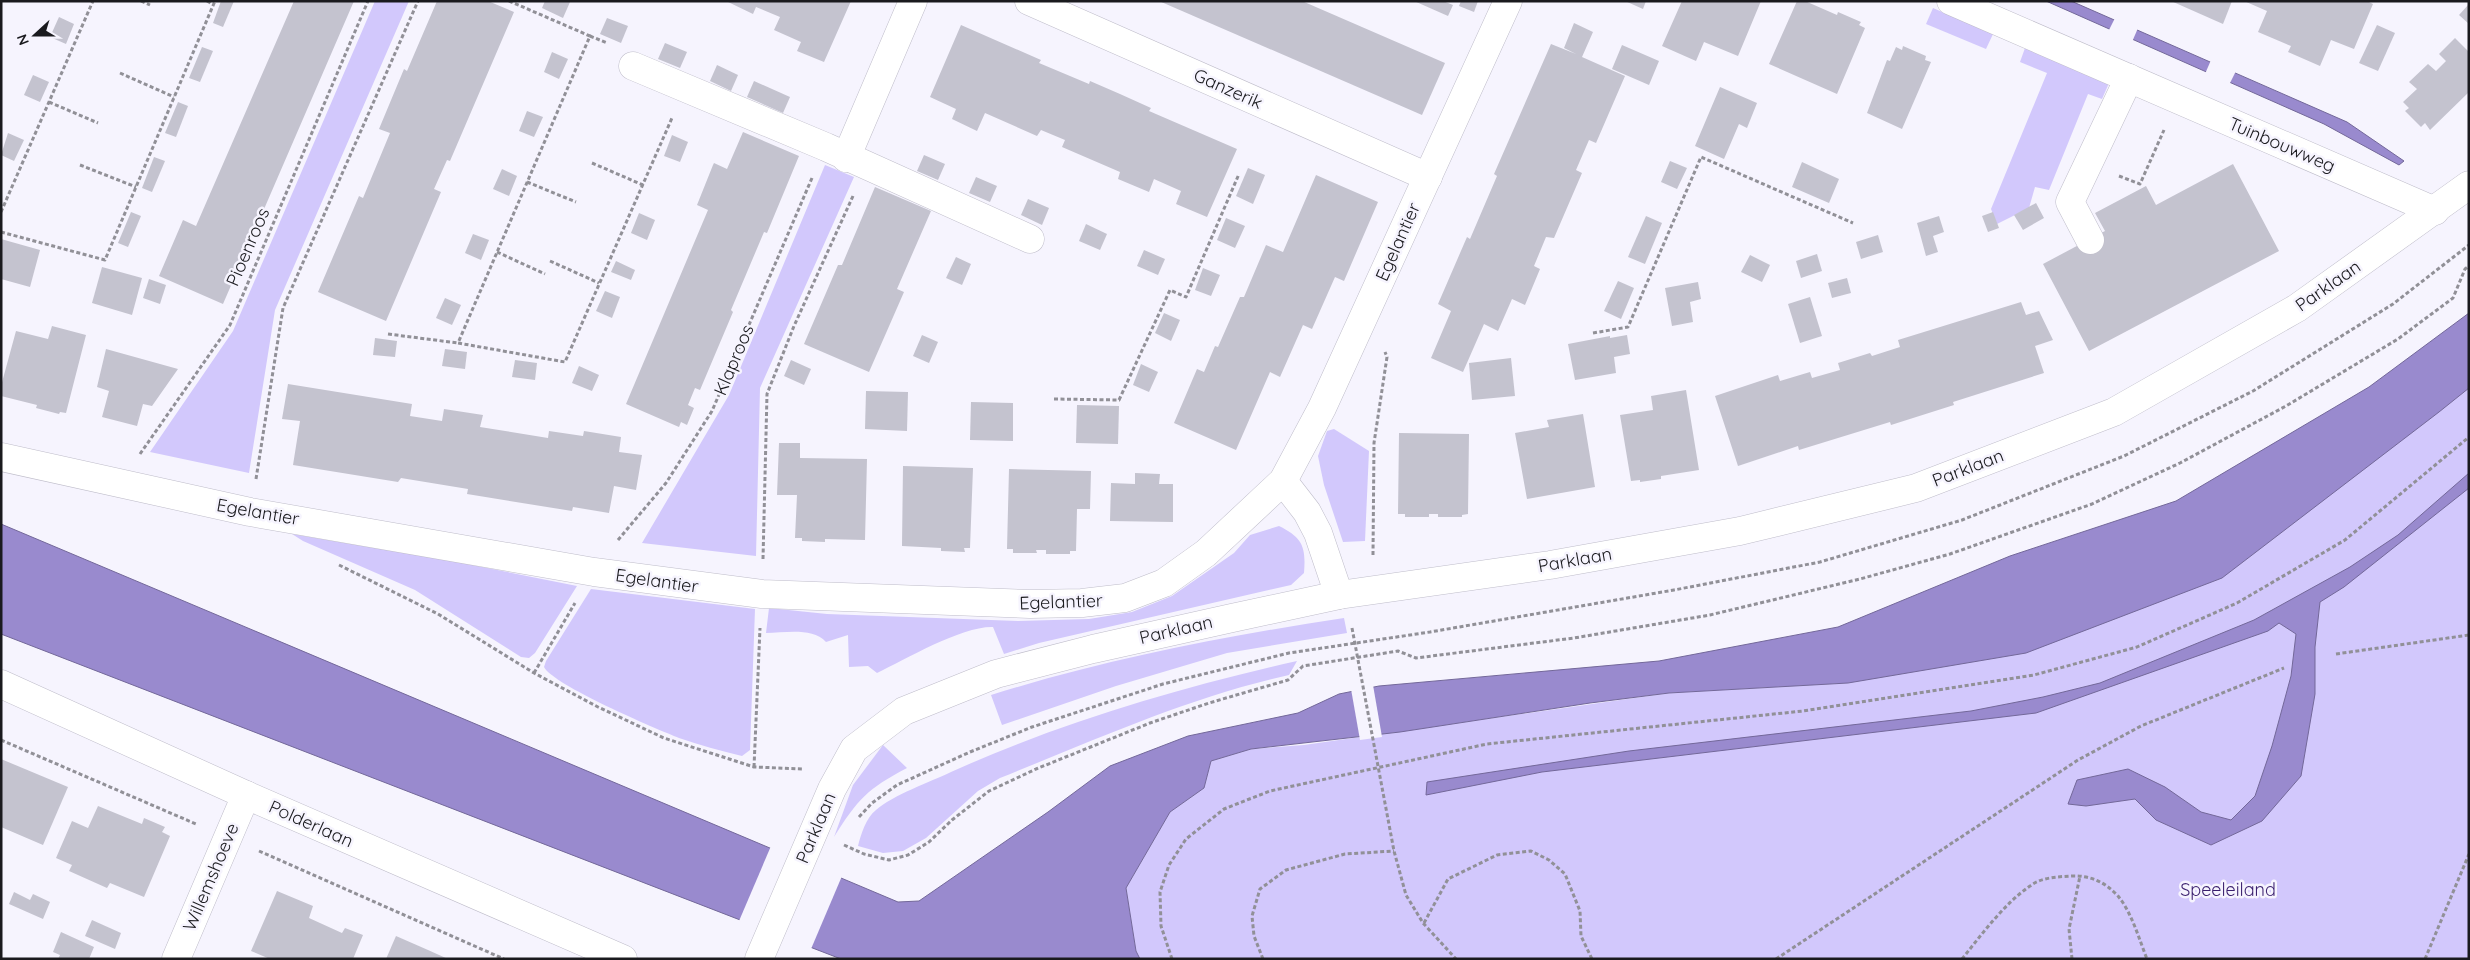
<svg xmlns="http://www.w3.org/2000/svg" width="2470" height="960" font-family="Quicksand,sans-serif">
<rect width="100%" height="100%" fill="#f6f4fe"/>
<g fill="#d2c8fc">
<polygon points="375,1 409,1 275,310 249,473 150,452 233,331"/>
<polygon points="1933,8 1993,34 1986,49 1926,24"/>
<polygon points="2025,48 2109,83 2102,99 2088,94 2049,190 2035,187 2029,208 1997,224 1991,209 2047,73 2020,62"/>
<polygon points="825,165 854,177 760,388 756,556 642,543 729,395"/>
<polygon points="2469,388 2469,959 1140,959 1136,951 1126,888 1170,812 1204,788 1211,761 1251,749 1304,745 1669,693 1848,683 2353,476"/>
<polygon points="1334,429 1369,451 1365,541 1343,542 1324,485 1318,456 1327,431"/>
<path d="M1279,526C1303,538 1306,547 1304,573L1291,585L1039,643L1004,654L993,627C962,626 906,659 877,673L868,666L849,667L848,635L826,642C812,627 785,633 766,633L769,608L827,614L1018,621L1089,619L1132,612L1172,596L1234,553L1250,535Z"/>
<polygon points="292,534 457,562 577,586 535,653 529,658 521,657 415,590 303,541"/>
<path d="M591,589L755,609L750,750L742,756C721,751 699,745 679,738C656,729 553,685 544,667L546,661Z"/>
<path d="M1344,618L1347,633L1227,653L1116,686L1002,725L991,695C1106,659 1225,636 1344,618Z"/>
<path d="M1297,661L1289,675C1189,697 1095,740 1000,778L978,791L926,838L903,851L883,853L858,846C861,834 866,818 876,810C893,795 930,782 951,772C1062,722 1178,688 1297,661Z"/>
<path d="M883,745L907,768C867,789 858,799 834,837L853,785Z"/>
</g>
<g fill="#998ace" stroke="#736899">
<polygon points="2046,1 2071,1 2347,122 2404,161 2399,165 2324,124"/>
<polygon points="2469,313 2469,388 2439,412 2222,578 2026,653 1848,683 1669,693 1590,703 1400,732 1251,749 1211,761 1204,788 1170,812 1126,888 1136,951 1140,959 841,959 1,634 1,524 898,902 919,901 1048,812 1110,766 1188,736 1298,713 1339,694 1379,686 1659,661 1838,627 2010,556 2176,501 2369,387"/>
<polygon points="2469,473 2469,488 2344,587 2320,602 2315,647 2315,694 2301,776 2262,821 2211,845 2156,820 2135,799 2086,806 2068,804 2077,780 2128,769 2165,787 2201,812 2231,820 2255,796 2272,746 2291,676 2296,634 2279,623 2268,631 2036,713 1542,772 1426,795 1427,782 1629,751 1971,711 2043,697 2100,683 2254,620 2350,567 2398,535"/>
</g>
<g fill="#f6f4fe">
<polygon points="2115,18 2138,28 2132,42 2108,32"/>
<polygon points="2211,60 2236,71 2229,85 2205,74"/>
<polygon points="1373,685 1382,737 1360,740 1351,689"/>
<polygon points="771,846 842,876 811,949 739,921"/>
</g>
<g fill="#c4c3cf">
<polygon points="221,1 234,1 223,27 213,23"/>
<polygon points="294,1 354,1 223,304 159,276 183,220 196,226"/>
<polygon points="437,1 488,1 514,12 450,161 447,160 434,189 441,192 386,321 318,292 359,196 363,198 390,133 379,129 404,69 407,71"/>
<polygon points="545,1 569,1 570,2 563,18 542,8"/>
<polygon points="726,1 851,1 824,62 797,51 801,42 774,30 780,17 756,7 753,14"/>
<polygon points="1159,1 1302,1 1445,63 1422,115"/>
<polygon points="1414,1 1443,1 1453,5 1448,16"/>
<polygon points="1461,1 1478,1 1474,12 1459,6"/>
<polygon points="1625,1 1646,1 1643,9"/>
<polygon points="1682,1 1761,1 1738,56 1704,42 1696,61 1662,46"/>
<polygon points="1797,1 1805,1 1837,15 1838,12 1861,22 1859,25 1865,28 1837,94 1769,64"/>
<polygon points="2171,1 2232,1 2223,24"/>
<polygon points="2244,1 2367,1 2373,4 2354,49 2331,40 2320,66 2288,52 2291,46 2258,32 2267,11"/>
<polygon points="2469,4 2469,24 2459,15"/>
<polygon points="59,17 74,24 66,44 50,37"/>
<polygon points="607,18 628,26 621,43 600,34"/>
<polygon points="1574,23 1593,32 1582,57 1625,76 1596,143 1589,140 1576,170 1582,173 1554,238 1546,237 1534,266 1540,269 1525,305 1512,299 1498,331 1484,324 1463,372 1431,358 1451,311 1438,304 1467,237 1470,239 1497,176 1494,174 1551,44 1576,54 1564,48"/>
<polygon points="961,25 1041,60 1039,63 1089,84 1090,81 1120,94 1151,108 1149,111 1237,149 1207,217 1176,204 1181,191 1154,179 1149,192 1118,179 1120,172 1062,147 1065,140 1041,130 1037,136 985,113 977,131 952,119 956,109 930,97"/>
<polygon points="2377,25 2395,33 2378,71 2359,63"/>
<polygon points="2455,38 2469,52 2469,92 2430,130 2425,123 2421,127 2405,111 2409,108 2403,102 2417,89 2409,82 2428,64 2436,71 2446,61 2439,54"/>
<polygon points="665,43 687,52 680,68 658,59"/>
<polygon points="1622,45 1659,61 1649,85 1612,69"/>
<polygon points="1903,46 1926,56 1925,60 1931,62 1902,129 1867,113 1887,60 1890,61 1896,47 1902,50"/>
<polygon points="202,47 213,51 200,82 189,78"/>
<polygon points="552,52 568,59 559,79 544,72"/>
<polygon points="717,65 738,75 731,91 710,81"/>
<polygon points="33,75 49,82 40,102 24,95"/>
<polygon points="754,81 790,97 783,113 747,97"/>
<polygon points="1720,87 1757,103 1747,128 1739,124 1724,159 1695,146"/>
<polygon points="178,102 188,106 176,137 165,133"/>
<polygon points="527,111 543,117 534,137 519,131"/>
<polygon points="743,132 799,156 767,233 764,232 731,310 733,312 700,390 695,388 688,405 694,408 687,425 681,422 679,427 626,404 708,210 697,205 713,165 714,163 727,169"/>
<polygon points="8,133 24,140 14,161 1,155"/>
<polygon points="672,135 688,142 680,162 664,156"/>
<polygon points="924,155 945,164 938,180 917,171"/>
<polygon points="154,157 165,161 152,192 142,188"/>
<polygon points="1670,161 1687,168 1677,189 1661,182"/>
<polygon points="1802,162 1839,179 1829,203 1792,187"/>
<polygon points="2233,164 2279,251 2089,351 2043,264 2105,231 2095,213 2146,186 2156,205"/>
<polygon points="1248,168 1265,175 1253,204 1236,196"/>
<polygon points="502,169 517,176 509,196 493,189"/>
<polygon points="1316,175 1378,202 1344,281 1335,277 1312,329 1303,325 1280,377 1270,372 1236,450 1174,423 1197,369 1204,372 1215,346 1218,347 1240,297 1244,297 1266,245 1283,252"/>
<polygon points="976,177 997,186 990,202 969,193"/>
<polygon points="875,187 931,211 897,289 904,292 869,372 804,344 838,265 842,265"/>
<polygon points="1028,199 1049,208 1042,225 1021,215"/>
<polygon points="2036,203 2044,218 2023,230 2014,215"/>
<polygon points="131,212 141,216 128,247 118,243"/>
<polygon points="1993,212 1999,228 1988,232 1982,216"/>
<polygon points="639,213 655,220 647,240 631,233"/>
<polygon points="1646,216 1662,223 1645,264 1628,257"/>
<polygon points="1939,216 1944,232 1933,236 1938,252 1926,256 1917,223"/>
<polygon points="1226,218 1245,226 1235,248 1217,240"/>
<polygon points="1086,224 1107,234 1100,250 1079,241"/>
<polygon points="473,234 489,240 481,260 465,253"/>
<polygon points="1878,235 1883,252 1861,259 1856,242"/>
<polygon points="1,239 40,250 30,287 1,279"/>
<polygon points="1144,250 1165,259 1158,275 1137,266"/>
<polygon points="1817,254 1822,271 1801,278 1796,261"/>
<polygon points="1750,255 1770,265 1762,282 1741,272"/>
<polygon points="956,257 971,264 962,285 946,278"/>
<polygon points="616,261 635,270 631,280 611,272"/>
<polygon points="102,267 142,278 132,315 92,303"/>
<polygon points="1203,268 1220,275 1211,296 1195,290"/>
<polygon points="1847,278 1851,293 1832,298 1828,283"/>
<polygon points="149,279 166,285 160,304 143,298"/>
<polygon points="1618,281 1634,288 1621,319 1604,311"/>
<polygon points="1698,282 1701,299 1690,302 1693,322 1672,326 1665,288"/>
<polygon points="605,291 620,297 612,318 596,311"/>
<polygon points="1810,297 1822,336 1800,343 1788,304"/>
<polygon points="445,298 461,305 452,325 436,318"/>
<polygon points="2021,302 2026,315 2039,311 2053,340 2035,346 2044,373 1953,402 1954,405 1891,425 1890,422 1799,450 1798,446 1738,466 1715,396 1778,375 1780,381 1810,372 1812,378 1840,370 1838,363 1870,353 1872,356 1900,347 1898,340"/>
<polygon points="1164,313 1180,320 1171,341 1155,333"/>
<polygon points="52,326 86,335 66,413 60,412 59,414 36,408 37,405 1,396 1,386 16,331 48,339"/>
<polygon points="922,335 938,342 929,363 913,356"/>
<polygon points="1627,335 1630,354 1614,357 1616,373 1575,380 1568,344 1610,336 1610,338"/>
<polygon points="375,338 397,341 395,357 373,355"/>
<polygon points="106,349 178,369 152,406 143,404 137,426 102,417 109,391 97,387"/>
<polygon points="445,349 467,352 465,369 442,366"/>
<polygon points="1511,358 1515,396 1472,400 1469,363"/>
<polygon points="515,360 537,363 535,380 512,377"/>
<polygon points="791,360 811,369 804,385 784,376"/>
<polygon points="1141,364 1158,372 1149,392 1133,385"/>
<polygon points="579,366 599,375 592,391 572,383"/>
<polygon points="288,384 412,404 410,416 442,421 444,409 483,415 480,427 548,438 549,431 583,436 584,431 621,437 619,452 642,455 636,490 614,486 609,513 573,507 572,511 467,494 468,489 401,478 398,482 293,465 300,421 282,419"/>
<polygon points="1686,390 1699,470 1661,476 1661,479 1640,482 1640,480 1631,481 1620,415 1653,410 1651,396"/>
<polygon points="866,391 908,392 907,431 865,429"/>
<polygon points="971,402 1013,403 1013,441 970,440"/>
<polygon points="1077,405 1119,406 1118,444 1076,443"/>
<polygon points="1583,414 1595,487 1527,499 1515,433 1549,427 1547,420"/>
<polygon points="1399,433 1469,434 1468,514 1462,515 1462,517 1438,517 1438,514 1429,514 1429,517 1405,517 1405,514 1398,514"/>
<polygon points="779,443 800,443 800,458 867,459 865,540 825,539 825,542 802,541 802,538 795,538 797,495 777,495"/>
<polygon points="903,466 973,468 970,548 964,548 965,552 941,551 941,548 902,546"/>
<polygon points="1009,469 1091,471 1090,509 1077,509 1076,551 1070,551 1070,554 1046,554 1046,550 1036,550 1037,553 1013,553 1013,549 1007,549"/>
<polygon points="1135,473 1160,474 1159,484 1173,484 1173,522 1110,521 1111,483 1135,484"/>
<polygon points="1,759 68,787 43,845 1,827"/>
<polygon points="98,806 142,824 144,818 165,827 162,832 170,836 144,897 110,883 107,888 69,871 72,865 56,858 72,821 88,828"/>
<polygon points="277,891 313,906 309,918 342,933 345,928 363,935 353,959 270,959 251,951"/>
<polygon points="14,892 30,900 33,894 50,902 43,919 9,904"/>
<polygon points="92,920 121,933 115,949 85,936"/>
<polygon points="61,932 94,947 89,959 58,959 60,955 53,952"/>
<polygon points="396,936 428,950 448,959 386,959"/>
</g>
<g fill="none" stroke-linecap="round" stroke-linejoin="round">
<g stroke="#bfbdca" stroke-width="29">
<g id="minor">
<polyline points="1029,1 1428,177"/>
<polyline points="1951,1 2435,211"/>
<polyline points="633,66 826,147 1030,239"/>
<polyline points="846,158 913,1"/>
<polyline points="2090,240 2070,202 2129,78"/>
<polyline points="1,457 250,512 594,572 762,594 1030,604 1082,603 1125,598 1164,583 1206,553 1283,481 1322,408 1508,1"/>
<polyline points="1283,481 1307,512 1318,533 1339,595"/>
<polyline points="1,684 246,795 623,959"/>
<polyline points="176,959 246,795"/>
<polyline points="759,959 832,789 854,749 904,711 996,674 1093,649 1232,618 1339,595 1550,565 1740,531 1916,488 2114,412 2297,308 2469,185"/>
</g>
</g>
<g stroke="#919097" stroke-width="3" stroke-dasharray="4 2.5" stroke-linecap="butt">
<polyline points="141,1 150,5"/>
<polyline points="207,1 214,5"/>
<polyline points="509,1 590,36 458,343 565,362 672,118"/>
<polyline points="590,36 607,43"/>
<polyline points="120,73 174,97"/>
<polyline points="49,102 98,123"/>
<polyline points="592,163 643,185"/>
<polyline points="80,165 136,187"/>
<polyline points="2119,176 2140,184 2164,130"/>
<polyline points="527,182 576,202"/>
<polyline points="1,212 93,1"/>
<polyline points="1,232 105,260 215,1"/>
<polyline points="497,252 545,274"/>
<polyline points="550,261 599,283"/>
<polyline points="1593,333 1628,327 1701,157 1853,223"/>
<polyline points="388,334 458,343"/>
<polyline points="1054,399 1119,400 1170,290 1186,297 1239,174"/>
<polyline points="140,454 230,325 368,1"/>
<polyline points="256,479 283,308 418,1"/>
<polyline points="618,540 666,483 712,411 812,178"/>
<polyline points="1373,555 1374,443 1387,357 1385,352"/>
<polyline points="763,559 767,394 794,326 853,196"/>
<polyline points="339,565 438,614 534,673 598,707 664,738 754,767 804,769"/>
<polyline points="1352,628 1394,851 1406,895 1423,923 1456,959"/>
<polyline points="2336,654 2469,635"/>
<polyline points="534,673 575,603"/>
<polyline points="1,740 196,824"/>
<polyline points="754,767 760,628"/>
<polyline points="859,817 872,803 897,785 970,752 1032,727 1163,684 1289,653 1430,632 1674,590 1820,562 1962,520 2124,456 2253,391 2393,304 2469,245"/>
<polyline points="844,845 864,854 889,860 908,855 929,842 952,820 989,791 1036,769 1150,723 1209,703 1288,680 1303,666 1398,651 1416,658 1574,638 1710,615 1860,579 1950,554 2092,504 2180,463 2286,406 2398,339 2453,298 2465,269 2469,266"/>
<polyline points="259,851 504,959"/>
<polyline points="1424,923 1448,879 1497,855 1531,851 1549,860 1565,874 1580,911 1581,936 1592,959"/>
<polyline points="1172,959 1161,926 1160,892 1169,865 1186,839 1224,809 1270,791 1487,744 1803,711 2034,675 2137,647 2237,603 2345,540 2469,437"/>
<polyline points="1263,959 1254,936 1252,916 1260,889 1286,870 1345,854 1394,851"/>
<polyline points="1776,959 2078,760 2141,726 2284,668"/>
<path d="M1962,959C1982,934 2004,904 2030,886C2042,877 2057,877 2071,876C2090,875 2105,882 2118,896C2132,913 2139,939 2147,959"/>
<polyline points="2072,959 2069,929 2080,876"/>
<polyline points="2425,959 2469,854"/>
</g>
<use href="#minor" stroke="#fff" stroke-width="28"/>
</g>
<g text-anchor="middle" stroke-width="5" stroke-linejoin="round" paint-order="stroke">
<g font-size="18" fill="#1a1a1e" stroke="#f6f4fe">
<text transform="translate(1228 89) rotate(24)" y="6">Ganzerik</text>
<text transform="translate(2282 145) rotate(23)" y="6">Tuinbouwweg</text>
<text transform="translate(1398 242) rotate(-66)" y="6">Egelantier</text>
<text transform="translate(248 247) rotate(-67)" y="6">Pioenroos</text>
<text transform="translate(2328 286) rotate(-35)" y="6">Parklaan</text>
<text transform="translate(734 360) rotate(-67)" y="6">Klaproos</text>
<text transform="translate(1968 468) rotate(-21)" y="6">Parklaan</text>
<text transform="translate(258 512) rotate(10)" y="6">Egelantier</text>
<text transform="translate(1575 560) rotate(-10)" y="6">Parklaan</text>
<text transform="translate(657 581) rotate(8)" y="6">Egelantier</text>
<text transform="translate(1061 602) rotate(-2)" y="6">Egelantier</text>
<text transform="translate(1176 630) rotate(-13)" y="6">Parklaan</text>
<text transform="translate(311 824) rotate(24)" y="6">Polderlaan</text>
<text transform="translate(816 828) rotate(-67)" y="6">Parklaan</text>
<text transform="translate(211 877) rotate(-67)" y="6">Willemshoeve</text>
</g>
<g font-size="18" fill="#3a1f6e" stroke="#f6f4fe">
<text x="2228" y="896">Speeleiland</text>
</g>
</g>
<rect width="2470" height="960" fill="none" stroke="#1a1a1e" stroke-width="5"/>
<g transform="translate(35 35) rotate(249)" stroke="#f6f4fe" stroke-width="4" paint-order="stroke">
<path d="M0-4L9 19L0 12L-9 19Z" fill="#1a1a1e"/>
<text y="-8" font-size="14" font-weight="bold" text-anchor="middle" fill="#1a1a1e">N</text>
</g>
</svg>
